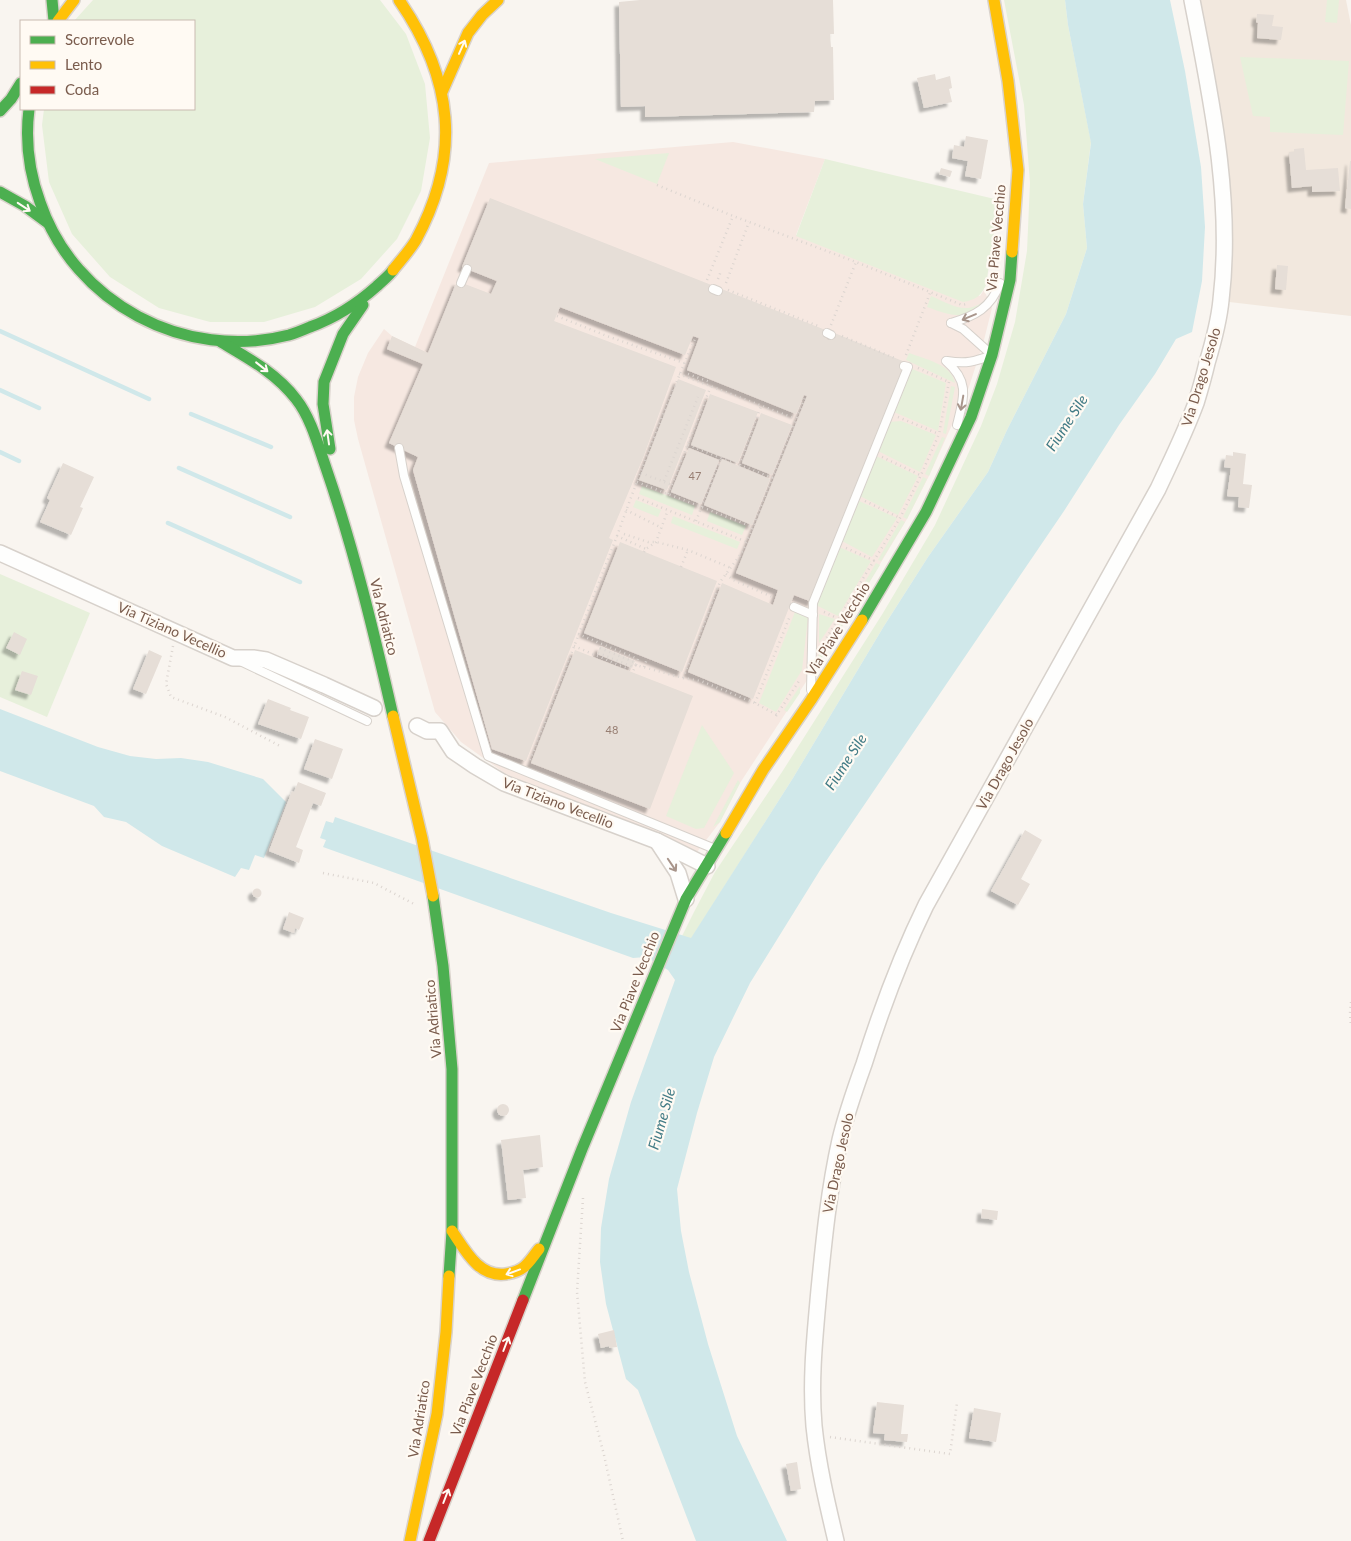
<svg xmlns="http://www.w3.org/2000/svg" width="1351" height="1541" font-family="Lato,sans-serif">
<defs>
<filter id="shadow"><feDropShadow dx="-4.5" dy="4.5" stdDeviation="1" flood-color="#0004"/></filter>
</defs>
<rect width="100%" height="100%" fill="#f9f5f0"/>
<polygon fill="#f2e8de" points="1193,0 1346,0 1351,25 1351,316 1221,301 1224,260"/>
<polygon fill="#f6e8e1" points="733,142 825,159 796,235 980,296 984,290 992,308 984,340 969,387 929,476 907,519 847,619 740,783 720,822 697,852 510,777 461,742 435,712 358,439 354,420 354,397 358,377 368,353 384,329 392,336 415,347 489,163"/>
<g fill="#e7f0db">
<polygon points="93,0 380,0 406,34 425,84 430,138 421,191 397,239 361,279 315,307 264,322 210,322 159,308 110,277 72,234 49,182 42,125 44,109 194,109 194,21 74,21"/>
<polygon points="1004,0 1065,0 1068,25 1091,142 1083,204 1087,248 1066,314 1007,430 988,472 928,557 884,626 793,778 691,939 682,936 694,912 715,872 782,772 883,613 935,525 981,426 997,384 1015,322 1027,251 1030,183 1024,105"/>
<polygon points="1327,0 1339,0 1337,23 1325,22"/>
<polygon points="1240,57 1349,61 1343,135 1270,132 1270,117 1253,116"/>
<polygon points="669,153 657,184 595,159"/>
<path d="M825,159L999,200L986,285C981,296 975,300 963,302L796,236Z"/>
<path d="M931,296C952,305 968,317 987,298C969,323 952,316 927,307Z"/>
<path d="M909,353C924,359 952,364 955,383L906,360Z"/>
<polygon points="910,368 946,383 938,431 894,412"/>
<polygon points="951,386 955,387 946,434 943,433"/>
<polygon points="901,421 936,435 920,472 878,451 889,422"/>
<polygon points="942,437 945,438 929,476 925,474"/>
<polygon points="876,456 918,476 898,515 860,496"/>
<polygon points="923,477 927,479 907,519 903,517"/>
<polygon points="642,486 695,506 692,515 639,494"/>
<polygon points="636,500 661,510 658,517 633,507"/>
<polygon points="859,501 897,518 872,557 842,541"/>
<polygon points="710,512 746,526 742,535 707,521"/>
<polygon points="673,516 740,542 737,549 671,523"/>
<polygon points="901,520 905,522 881,561 878,560"/>
<polygon points="839,547 871,561 838,616 814,604"/>
<polygon points="876,563 880,565 847,619 844,618"/>
<polygon points="0,574 90,613 47,717 0,697"/>
<polygon points="795,612 808,618 802,670 776,712 759,703"/>
<polygon points="819,614 835,619 819,643"/>
<polygon points="841,621 844,623 819,662 818,656"/>
<polygon points="800,686 800,693 787,712 784,710"/>
<polygon points="702,725 734,773 704,828 696,829 666,816"/>
<polygon points="738,780 740,783 720,822 713,827"/>
</g>
<g fill="#d0e8ea">
<polygon points="1065,0 1170,0 1185,71 1201,167 1205,227 1202,281 1192,332 1176,339 1155,374 1119,425 1064,511 822,867 750,983 714,1057 697,1113 677,1189 681,1231 689,1272 708,1344 737,1436 787,1541 696,1541 638,1390 626,1379 606,1304 600,1262 601,1228 609,1179 631,1102 675,980 668,970 646,957 633,958 323,847 326,840 320,838 326,821 333,823 335,817 611,913 691,938 793,778 884,626 928,557 988,472 1007,430 1066,314 1087,248 1083,204 1091,143 1068,25"/>
<polygon points="0,709 98,747 130,756 156,759 181,758 208,762 263,779 286,802 264,858 255,855 249,870 241,868 235,877 162,846 126,822 104,817 94,806 0,771"/>
</g>
<g fill="none" stroke-linecap="round" stroke-linejoin="round">
<g stroke="#d0e8ea" stroke-width="4.5">
<polyline points="0,331 149,399"/>
<polyline points="0,390 39,408"/>
<polyline points="191,414 271,447"/>
<polyline points="0,452 19,461"/>
<polyline points="179,468 290,517"/>
<polyline points="168,523 300,582"/>
</g>
</g>
<g fill="#e6ded7" filter="url(#shadow)">
<polygon points="640,0 833,0 834,34 830,34 831,47 833,47 834,100 815,101 814,112 645,117 645,106 621,107 619,2"/>
<polygon points="1257,14 1274,15 1272,26 1283,27 1281,40 1257,38 1258,23 1256,22"/>
<polygon points="935,74 936,80 950,76 952,88 949,89 952,102 924,108 917,78"/>
<polygon points="966,136 988,140 981,179 965,176 968,161 952,158 954,145 964,147"/>
<polygon points="1304,148 1306,170 1338,168 1340,191 1312,192 1312,186 1292,188 1289,152 1294,152 1294,149"/>
<polygon points="1350,161 1351,161 1351,209 1345,208"/>
<polygon points="941,168 952,171 950,177 939,174"/>
<polygon points="490,198 714,286 711,293 717,295 719,288 828,331 825,338 829,340 832,332 905,362 897,390 812,602 794,595 753,699 688,672 722,583 773,605 778,590 736,573 807,396 804,395 796,414 687,370 699,338 693,336 685,355 560,307 554,321 676,367 643,458 609,538 613,540 526,761 492,749 413,470 418,457 389,443 423,364 387,349 392,336 428,353 457,281 491,294 497,281 462,267"/>
<polygon points="1277,265 1288,266 1286,290 1275,289"/>
<polygon points="678,379 706,390 667,490 639,480"/>
<polygon points="710,394 758,412 738,463 691,445"/>
<polygon points="761,413 792,425 772,475 742,463"/>
<polygon points="689,448 719,460 701,504 671,492"/>
<polygon points="1233,452 1246,454 1243,484 1252,485 1249,508 1238,507 1239,497 1227,496 1231,468 1224,467 1226,455 1233,456"/>
<polygon points="722,459 770,479 752,525 704,505"/>
<polygon points="63,463 94,477 80,507 83,508 71,535 40,522 50,500 47,498"/>
<polygon points="620,542 717,581 682,672 584,633"/>
<polygon points="14,632 27,639 20,655 6,648"/>
<polygon points="600,646 635,661 632,668 597,654"/>
<polygon points="149,650 162,656 146,694 133,689"/>
<polygon points="575,650 693,696 650,809 531,763"/>
<polygon points="22,671 38,676 31,695 15,690"/>
<polygon points="268,699 291,708 290,710 309,717 301,739 258,724"/>
<polygon points="315,739 343,749 332,779 304,769"/>
<polygon points="298,782 326,793 321,806 313,803 296,847 303,850 299,863 269,851 292,791 294,792"/>
<polygon points="1025,830 1042,840 1021,879 1030,884 1018,905 991,891"/>
<circle cx="257" cy="893" r="4.5"/>
<polygon points="289,912 304,918 299,930 295,928 294,933 283,929"/>
<circle cx="503" cy="1110" r="6"/>
<polygon points="540,1135 543,1167 523,1170 526,1198 508,1200 501,1140"/>
<polygon points="982,1209 998,1211 997,1220 981,1218"/>
<polygon points="614,1330 617,1347 609,1348 609,1346 601,1348 598,1334"/>
<polygon points="877,1402 904,1405 901,1434 908,1434 907,1442 884,1440 885,1434 873,1433"/>
<polygon points="974,1408 1001,1413 996,1442 969,1438"/>
<polygon points="797,1462 801,1489 791,1491 786,1464"/>
</g>
<g fill="none" stroke-linecap="round" stroke-linejoin="round">
<g stroke="#d7d1cb" stroke-width="10">
<g id="lane">
<polyline points="461,283 467,269"/>
<polyline points="713,289 718,291"/>
<path d="M951,323C975,316 991,308 1000,283"/>
<polyline points="827,333 831,335"/>
<path d="M946,361C970,382 964,397 957,425"/>
<path d="M947,361C966,364 974,362 992,355L963,329L951,323"/>
<polyline points="399,448 404,476 488,756 715,849"/>
<polyline points="794,607 813,615"/>
<polyline points="240,661 367,721"/>
<polyline points="811,690 813,603 908,367 904,366"/>
</g>
</g>
<g stroke="#d7d1cb" stroke-width="18">
<g id="street">
<polyline points="0,553 233,658 253,658 266,660 324,685 374,708"/>
<polyline points="417,726 427,731 440,731 453,751 475,766 504,783 657,841"/>
<polyline points="686,899 678,873 657,841 707,866"/>
<path d="M836,1541C827,1503 818,1465 814,1426C810,1380 815,1335 819,1290C824,1239 829,1189 840,1140C846,1114 855,1089 864,1064C881,1010 901,956 926,905L1158,489C1171,461 1185,433 1196,403C1200,390 1204,376 1207,363C1213,343 1219,321 1221,300C1233,199 1211,98 1192,0"/>
</g>
</g>
<g stroke="#d9d2cb" stroke-width="14">
<g id="fast">
<polyline points="52,0 54,21"/>
<path d="M29,109C25,141 29,172 40,202C74,303 185,362 289,335C296,333 303,330 310,327C335,318 357,304 377,286C382,281 389,276 393,270"/>
<polyline points="0,111 11,99 21,83"/>
<polyline points="0,192 25,206 48,223"/>
<path d="M221,342C248,358 276,373 296,399C311,418 318,445 326,468C354,549 374,633 393,716"/>
<polyline points="330,449 323,404 324,382 343,334 363,305"/>
<polyline points="862,620 926,512 971,417 992,355 1010,280 1012,252"/>
<polyline points="433,896 443,966 452,1069 452,1231 449,1276"/>
<polyline points="523,1300 582,1149 686,899 726,833"/>
</g>
</g>
<g stroke="#d9d2cb" stroke-width="14">
<g id="slow">
<polyline points="994,0 1008,81 1018,170 1012,252"/>
<polyline points="58,21 74,0"/>
<polyline points="442,92 468,33 482,15 498,0"/>
<path d="M393,270C401,260 410,250 416,240C462,155 453,78 399,0"/>
<polyline points="393,716 422,838 433,896"/>
<polyline points="726,833 763,770 811,700 862,620"/>
<path d="M452,1231C465,1250 479,1278 506,1274C512,1273 519,1271 524,1267C530,1262 534,1255 539,1249"/>
<polyline points="410,1541 437,1414 446,1332 449,1276"/>
</g>
</g>
<g stroke="#d9d2cb" stroke-width="14">
<polyline id="jam" points="429,1541 523,1300"/>
</g>
<g stroke="#dcd5d0" stroke-width="2.5" stroke-dasharray="1 4" stroke-linecap="butt">
<polyline points="657,185 733,216 856,262 962,305 967,304"/>
<polyline points="718,279 721,271"/>
<polyline points="707,280 733,216"/>
<polyline points="726,283 749,222"/>
<polyline points="728,290 818,326"/>
<polyline points="557,316 607,336 684,363"/>
<polyline points="831,325 856,262"/>
<polyline points="842,336 897,359"/>
<polyline points="906,355 930,293"/>
<polyline points="918,368 949,382"/>
<polyline points="679,374 796,419"/>
<polyline points="688,374 710,382"/>
<polyline points="898,417 939,434"/>
<polyline points="688,445 773,478"/>
<polyline points="882,457 920,475"/>
<polyline points="740,465 761,406"/>
<polyline points="641,473 672,485"/>
<polyline points="664,481 698,397"/>
<polyline points="637,482 753,527"/>
<polyline points="668,494 711,386"/>
<polyline points="638,498 747,542"/>
<polyline points="865,501 900,518"/>
<polyline points="626,510 662,528"/>
<polyline points="696,521 721,458"/>
<polyline points="624,534 648,542 656,542 688,550 731,568"/>
<path d="M617,536C641,469 667,402 696,337"/>
<polyline points="846,548 875,561"/>
<polyline points="644,552 646,549 656,542 668,510"/>
<polyline points="681,567 688,550"/>
<polyline points="726,574 733,580 775,598"/>
<polyline points="824,612 839,619"/>
<polyline points="578,634 638,659 636,665 683,678 701,681 755,703 777,715"/>
<polyline points="824,642 900,518 921,475 939,434 949,382"/>
<polyline points="173,646 166,684 171,697 225,717 282,747"/>
<polyline points="574,646 633,671 636,665"/>
<polyline points="600,648 634,662 636,665"/>
<polyline points="598,653 633,667 636,665"/>
<polyline points="644,667 647,659"/>
<polyline points="683,678 720,582 743,551 806,395"/>
<polyline points="755,703 790,616"/>
<polyline points="776,716 799,681"/>
<polyline points="530,760 617,536 646,549"/>
<polyline points="323,873 374,883 414,904"/>
<polyline points="1351,1002 1350,1013 1351,1027"/>
<polyline points="583,1198 577,1292 585,1382 604,1455 623,1541"/>
<polyline points="830,1437 950,1454 957,1403"/>
</g>
<use href="#lane" stroke="#fefefd" stroke-width="8"/>
<use href="#street" stroke="#fefefd" stroke-width="15"/>
<use href="#fast" stroke="#4caf50" stroke-width="11"/>
<use href="#slow" stroke="#ffc107" stroke-width="11"/>
<use href="#jam" stroke="#c62828" stroke-width="11"/>
</g>
<defs><path id="oneway-shaft" d="M-6 0H5M1.5-3L5.5 0L1.5 3" fill="none" stroke-width="1.6" stroke-linecap="round" stroke-linejoin="round" transform="scale(1.25)"/></defs>
<g stroke="#fffaf3">
<use href="#oneway-shaft" transform="translate(462 47) rotate(-66)"/>
<use href="#oneway-shaft" transform="translate(24 207) rotate(33)"/>
<use href="#oneway-shaft" transform="translate(262 367) rotate(38)"/>
<use href="#oneway-shaft" transform="translate(328 437) rotate(-98)"/>
<use href="#oneway-shaft" transform="translate(513 1272) rotate(160)"/>
<use href="#oneway-shaft" transform="translate(506 1344) rotate(-69)"/>
<use href="#oneway-shaft" transform="translate(446 1496) rotate(-69)"/>
</g>
<g stroke="#a8958b">
<use href="#oneway-shaft" transform="translate(969 317) rotate(157)"/>
<use href="#oneway-shaft" transform="translate(962 403) rotate(100)"/>
<use href="#oneway-shaft" transform="translate(672 865) rotate(56)"/>
</g>
<g text-anchor="middle" stroke-width="4.5" stroke-linejoin="round" paint-order="stroke">
<g font-size="11" fill="#977e72">
<text x="695" y="480">47</text>
<text x="612" y="734">48</text>
</g>
<g font-size="14" fill="#7a5c4d" stroke="#fffaf3">
<text transform="translate(996 238) rotate(-85)" y="5">Via Piave Vecchio</text>
<text transform="translate(1201 377) rotate(-73)" y="5">Via Drago Jesolo</text>
<text transform="translate(384 617) rotate(76)" y="5">Via Adriatico</text>
<text transform="translate(838 629) rotate(-58)" y="5">Via Piave Vecchio</text>
<text transform="translate(172 630) rotate(24)" y="5">Via Tiziano Vecellio</text>
<text transform="translate(1005 764) rotate(-61)" y="5">Via Drago Jesolo</text>
<text transform="translate(558 803) rotate(21)" y="5">Via Tiziano Vecellio</text>
<text transform="translate(635 982) rotate(-68)" y="5">Via Piave Vecchio</text>
<text transform="translate(433 1019) rotate(-95)" y="5">Via Adriatico</text>
<text transform="translate(838 1163) rotate(-78)" y="5">Via Drago Jesolo</text>
<text transform="translate(474 1385) rotate(-69)" y="5">Via Piave Vecchio</text>
<text transform="translate(419 1419) rotate(-81)" y="5">Via Adriatico</text>
</g>
<g font-size="15" font-style="italic" fill="#437c86" stroke="#fffaf3">
<text transform="translate(1067 423) rotate(-57)" y="5">Fiume Sile</text>
<text transform="translate(846 762) rotate(-57)" y="5">Fiume Sile</text>
<text transform="translate(662 1119) rotate(-74)" y="5">Fiume Sile</text>
</g>
</g>
<rect x="20" y="20" width="175" height="90" fill="#fffaf3" stroke="#cabbb1"/>
<rect x="30" y="36" width="25" height="8" fill="#4caf50" stroke="#cabbb1"/>
<text x="65" y="45" font-size="15" fill="#7a5c4d">Scorrevole</text>
<rect x="30" y="61" width="25" height="8" fill="#ffc107" stroke="#cabbb1"/>
<text x="65" y="70" font-size="15" fill="#7a5c4d">Lento</text>
<rect x="30" y="86" width="25" height="8" fill="#c62828" stroke="#cabbb1"/>
<text x="65" y="95" font-size="15" fill="#7a5c4d">Coda</text>
</svg>
